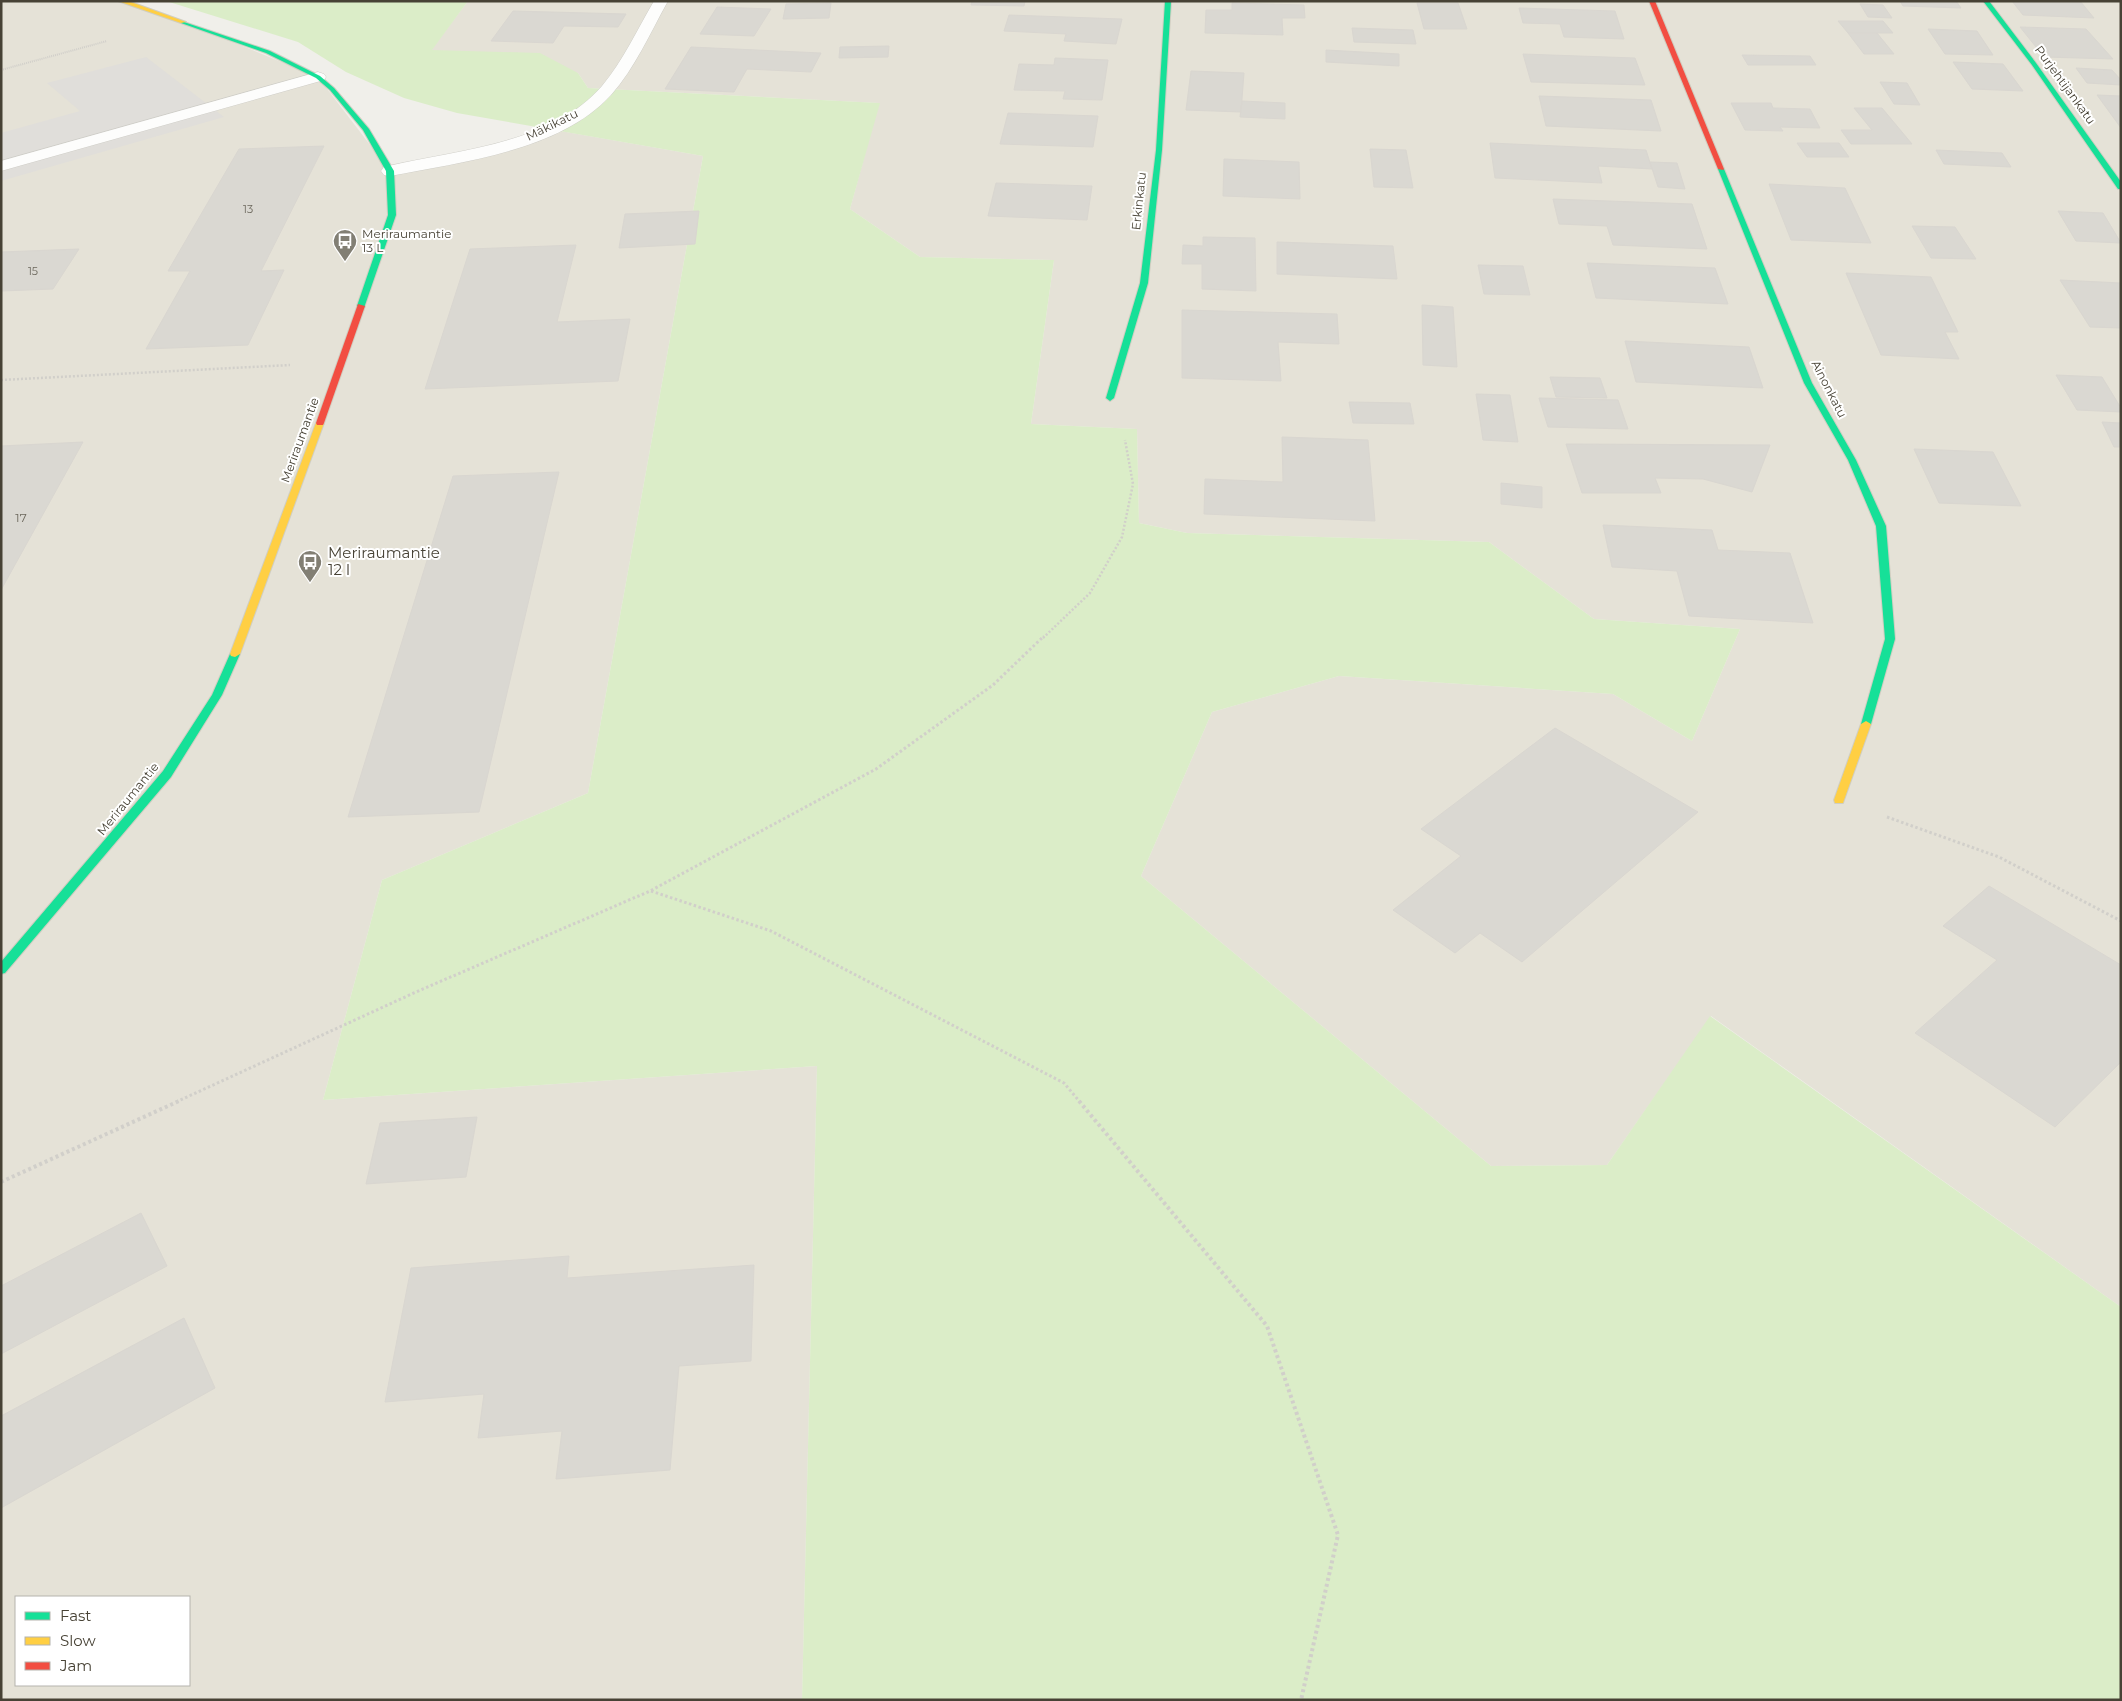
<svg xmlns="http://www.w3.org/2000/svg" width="2122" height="1701" font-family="Montserrat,sans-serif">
<rect width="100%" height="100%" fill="#f0efea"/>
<g fill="#e5e2d7" fill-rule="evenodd">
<path d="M1,1H121L182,21L318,77L390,171L513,144L549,129L703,156L588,793L382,880L323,1100L817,1066L802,1700H1ZM16,1597H189V1685H16Z"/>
<polygon points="468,1 2121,1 2121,1307 1711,1016 1607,1165 1491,1166 1141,876 1212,712 1339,676 1613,694 1692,741 1740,629 1594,619 1489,542 1187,533 1139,523 1137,429 1031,424 1054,260 920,257 850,209 879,103 588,88 578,73 431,50"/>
</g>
<polygon fill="#dbedc8" points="166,1 468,1 432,50 540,53 578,73 588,88 880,103 850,209 920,257 1054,260 1031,424 1137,429 1139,523 1187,533 1489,542 1594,619 1740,629 1692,741 1613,694 1339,676 1212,712 1141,876 1491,1166 1607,1165 1710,1016 2121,1307 2121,1700 802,1700 817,1066 323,1100 382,880 588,793 703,156 457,113 404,98 346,72 298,42"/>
<polygon fill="#e0deda" points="146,57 224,117 1,181 1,133 80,111 47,83"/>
<g fill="#dad8d2" stroke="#d9d6d0">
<polygon points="972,1 1025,1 1024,6 971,5"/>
<polygon points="1900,1 1956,1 1961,8 1903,6"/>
<polygon points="2012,1 2080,1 2094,18 2023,15"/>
<polygon points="831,3 829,18 783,19 786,4"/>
<polygon points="1232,3 1304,5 1305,18 1282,18 1283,35 1205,33 1206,10 1232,10"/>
<polygon points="1417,3 1458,3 1467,29 1424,29"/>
<polygon points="1860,4 1883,5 1892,18 1868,17"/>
<polygon points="717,7 771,9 754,36 700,34"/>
<polygon points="1519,8 1615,11 1624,39 1564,37 1560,24 1523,23"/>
<polygon points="513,11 626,14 618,27 564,26 553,43 491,41"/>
<polygon points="1009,15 1122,19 1116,44 1064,41 1066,34 1004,31"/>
<polygon points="1838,21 1883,21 1893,33 1848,33"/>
<polygon points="2020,27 2086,29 2113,59 2044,57"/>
<polygon points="1352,28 1413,30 1416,44 1354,42"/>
<polygon points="1928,29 1977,31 1993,55 1945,54"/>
<polygon points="1848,33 1877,33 1894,54 1864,54"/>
<polygon points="889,46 888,57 839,58 840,47"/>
<polygon points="691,47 821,53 811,72 747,69 734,92 665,89"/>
<polygon points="1326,50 1399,54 1399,66 1326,62"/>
<polygon points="1523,54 1635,58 1645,85 1531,82"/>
<polygon points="1742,55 1810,56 1816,65 1748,65"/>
<polygon points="1055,58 1108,60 1102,100 1063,99 1065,91 1014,90 1019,64 1054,65"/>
<polygon points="1953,62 2003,64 2023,91 1972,89"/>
<polygon points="2076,68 2112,70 2121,80 2121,85 2087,83"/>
<polygon points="1191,71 1244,73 1241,112 1186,110"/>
<polygon points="1880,82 1907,83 1920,105 1894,104"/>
<polygon points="2097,95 2121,96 2121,128"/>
<polygon points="1539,96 1651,100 1661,131 1546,126"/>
<polygon points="1242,101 1285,103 1285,119 1240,117"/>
<polygon points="1731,103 1771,103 1773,108 1810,109 1820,128 1780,127 1783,131 1745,130"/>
<polygon points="1854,108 1882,108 1912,144 1851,144 1841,130 1872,130"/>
<polygon points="1008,113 1098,116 1093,147 1000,144"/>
<polygon points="1490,143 1646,150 1652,169 1598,166 1602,183 1495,178"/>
<polygon points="1797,143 1839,143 1849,157 1807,157"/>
<polygon points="324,146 261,271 284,270 248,345 146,349 190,271 168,271 239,149"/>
<polygon points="1370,149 1406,150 1413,188 1374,187"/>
<polygon points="1936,150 2002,153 2011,167 1944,164"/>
<polygon points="1224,159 1299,162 1300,199 1223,196"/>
<polygon points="1650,162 1677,163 1685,189 1658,187"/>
<polygon points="996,183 1092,186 1087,220 988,216"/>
<polygon points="1769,184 1845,188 1871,243 1791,240"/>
<polygon points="1553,199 1692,204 1707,249 1613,245 1607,226 1559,224"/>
<polygon points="699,211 695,244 619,248 625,214"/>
<polygon points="2058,211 2103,213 2121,243 2076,241"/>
<polygon points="1912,226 1955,227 1976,259 1931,258"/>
<polygon points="1203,237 1255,238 1256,291 1202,289 1202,264 1182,264 1183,245 1203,246"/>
<polygon points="1277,242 1393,246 1397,279 1277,274"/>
<polygon points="576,245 557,322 630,319 618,381 425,389 470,249"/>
<polygon points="79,249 53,289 1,291 1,252"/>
<polygon points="1587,263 1715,268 1728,304 1596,298"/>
<polygon points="1478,265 1523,266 1530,295 1484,294"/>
<polygon points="1846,273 1931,277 1958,332 1945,332 1959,359 1881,355"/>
<polygon points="2060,280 2121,283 2121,328 2090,327"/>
<polygon points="1422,305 1453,307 1457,367 1423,365"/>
<polygon points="1182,310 1337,314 1339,344 1278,342 1281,381 1182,378"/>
<polygon points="1625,341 1749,347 1763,388 1636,382"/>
<polygon points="2056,375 2102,377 2121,408 2121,412 2077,410"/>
<polygon points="1550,377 1600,378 1607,398 1556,397"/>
<polygon points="1476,394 1510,395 1518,442 1483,440"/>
<polygon points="1539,398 1618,400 1628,429 1548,427"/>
<polygon points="1349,402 1410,403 1414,424 1353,423"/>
<polygon points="2102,422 2121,423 2121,447 2114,447"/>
<polygon points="1282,437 1368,440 1375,521 1204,514 1205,479 1283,482"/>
<polygon points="83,442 1,590 1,446"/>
<polygon points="1566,444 1770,445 1752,492 1703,479 1655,478 1661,493 1582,493"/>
<polygon points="1914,449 1993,452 2021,506 1939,503"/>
<polygon points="559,472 479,812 348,817 453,476"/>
<polygon points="1501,483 1542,487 1542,508 1501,504"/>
<polygon points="1603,525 1712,530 1718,550 1790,553 1813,623 1689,616 1677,571 1612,567"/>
<polygon points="1555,728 1698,812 1522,962 1480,933 1455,953 1393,910 1461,856 1421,829"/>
<polygon points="1989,886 2121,965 2121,1062 2055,1127 1915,1033 1997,960 1943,926"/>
<polygon points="477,1117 466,1177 366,1184 380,1123"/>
<polygon points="141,1213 167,1266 1,1354 1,1286"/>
<polygon points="569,1256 567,1278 754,1265 751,1361 679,1366 670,1470 556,1479 562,1431 478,1438 484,1394 385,1402 411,1268"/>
<polygon points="184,1318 215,1388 1,1508 1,1416"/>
</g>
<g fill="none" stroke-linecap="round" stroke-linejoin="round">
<g stroke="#cecdc7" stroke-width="1">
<polygon id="lane" points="318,72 324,74 326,77 324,80 1,171 1,161"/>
</g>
<g stroke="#cecdc7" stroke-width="1">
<path id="street" d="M654,1H668C650,33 635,68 611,95C560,151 461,162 390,176L384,175L381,171L384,167C455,150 551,145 602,86C623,61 637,30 654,1Z"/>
</g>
<g stroke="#d0cec1" stroke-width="2">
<g id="fast">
<polygon points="1165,1 1171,1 1162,150 1148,283 1114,398 1110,401 1106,398 1140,283 1156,150"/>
<polygon points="1983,1 1989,1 2036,63 2121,182 2121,189 2118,189 2032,65"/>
<polygon points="181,21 270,51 320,76 334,88 369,129 394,171 396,215 364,308 357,306 388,215 386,171 363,130 330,90 316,78 266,53 181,23"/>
<polygon points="1719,168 1724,169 1812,383 1856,460 1886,526 1895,639 1871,724 1866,727 1861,724 1885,639 1876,526 1848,460 1804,383 1718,169"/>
<polygon points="235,651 240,654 222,695 171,777 5,973 1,974 1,962 163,771 212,695 230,654"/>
</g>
</g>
<g stroke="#d0cec1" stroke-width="2">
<g id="slow">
<polygon points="118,1 128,1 186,22 181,23"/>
<polygon points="320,420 324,423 240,654 235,657 231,656 230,654 316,423"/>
<polygon points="1866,721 1871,724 1844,800 1843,803 1835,803 1834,800 1861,724"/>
</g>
</g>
<g stroke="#d0cec1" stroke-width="2">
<g id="jam">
<polygon points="1649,1 1655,1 1724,169 1723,170 1718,169"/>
<polygon points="358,304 365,306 324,423 323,425 317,425 316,423"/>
</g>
</g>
<polyline stroke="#d1cfca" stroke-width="2" stroke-dasharray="1 1" stroke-linecap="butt" points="1,70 107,41"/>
<g stroke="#d1cfca" stroke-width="2.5" stroke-dasharray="2 2" stroke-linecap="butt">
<polyline points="1,380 290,365"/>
<polyline points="1043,638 1090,593 1122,537 1133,484 1125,440"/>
</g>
<g stroke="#d1cfca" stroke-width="3" stroke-dasharray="2.5 2.5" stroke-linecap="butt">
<polyline points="1887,817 1999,857 2121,921"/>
<polyline points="651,891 771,931 1064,1083 1080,1102"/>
<polyline points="176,1102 416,992 650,891 876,769 993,685 1044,636"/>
</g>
<g stroke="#d1cfca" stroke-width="4" stroke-dasharray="3 3" stroke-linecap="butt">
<polyline points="1079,1101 1267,1326 1338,1535 1301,1700"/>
<polyline points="1,1182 179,1101"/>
</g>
<use href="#lane" fill="#fdfdfc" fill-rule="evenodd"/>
<use href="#street" fill="#fdfdfc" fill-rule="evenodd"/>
<use href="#fast" fill="#16e098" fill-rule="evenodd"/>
<use href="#slow" fill="#ffcf43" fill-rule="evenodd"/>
<use href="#jam" fill="#f24e42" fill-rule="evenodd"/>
</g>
<defs>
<g id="bus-pin" transform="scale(1.25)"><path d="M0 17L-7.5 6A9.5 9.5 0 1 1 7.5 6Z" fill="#827f74" stroke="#fff"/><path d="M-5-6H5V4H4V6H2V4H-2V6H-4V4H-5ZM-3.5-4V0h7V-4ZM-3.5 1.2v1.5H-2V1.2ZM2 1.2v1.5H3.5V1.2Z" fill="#fff"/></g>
</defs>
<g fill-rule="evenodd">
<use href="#bus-pin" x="345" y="241"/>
<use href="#bus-pin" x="310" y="562"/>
</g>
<g text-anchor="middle" stroke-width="4" stroke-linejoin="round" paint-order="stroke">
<g font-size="11" fill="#6c685d">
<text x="248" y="213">13</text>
<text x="33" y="275">15</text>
</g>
<g font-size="12" fill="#474235" stroke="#fff">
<text transform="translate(2065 85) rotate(54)" y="4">Purjehtijankatu</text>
<text transform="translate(552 125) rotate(-26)" y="4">Mäkikatu</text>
<text transform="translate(1139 201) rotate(-84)" y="4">Erkinkatu</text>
<text transform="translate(1829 389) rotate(63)" y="4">Ainonkatu</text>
<text transform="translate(300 440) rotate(-70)" y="4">Meriraumantie</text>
<text transform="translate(128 799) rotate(-51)" y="4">Meriraumantie</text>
</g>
<g font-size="12" fill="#474235" stroke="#fff" text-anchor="start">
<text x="362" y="238">Meriraumantie<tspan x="362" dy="14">13 L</tspan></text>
</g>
<g font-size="12" fill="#6c685d">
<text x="21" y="522">17</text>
</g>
<g font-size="15" fill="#474235" stroke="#fff" text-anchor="start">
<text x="328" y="558">Meriraumantie<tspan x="328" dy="17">12 I</tspan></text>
</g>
</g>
<rect width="2122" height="1701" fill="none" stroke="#474235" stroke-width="5"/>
<rect x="15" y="1596" width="175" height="90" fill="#ffffff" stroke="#b5b3ae"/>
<rect x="25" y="1612" width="25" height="8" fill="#16e098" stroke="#b5b3ae"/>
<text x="60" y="1621" font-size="15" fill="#474235">Fast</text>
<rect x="25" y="1637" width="25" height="8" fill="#ffcf43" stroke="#b5b3ae"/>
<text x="60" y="1646" font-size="15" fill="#474235">Slow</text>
<rect x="25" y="1662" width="25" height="8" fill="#f24e42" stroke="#b5b3ae"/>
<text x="60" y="1671" font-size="15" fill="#474235">Jam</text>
</svg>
